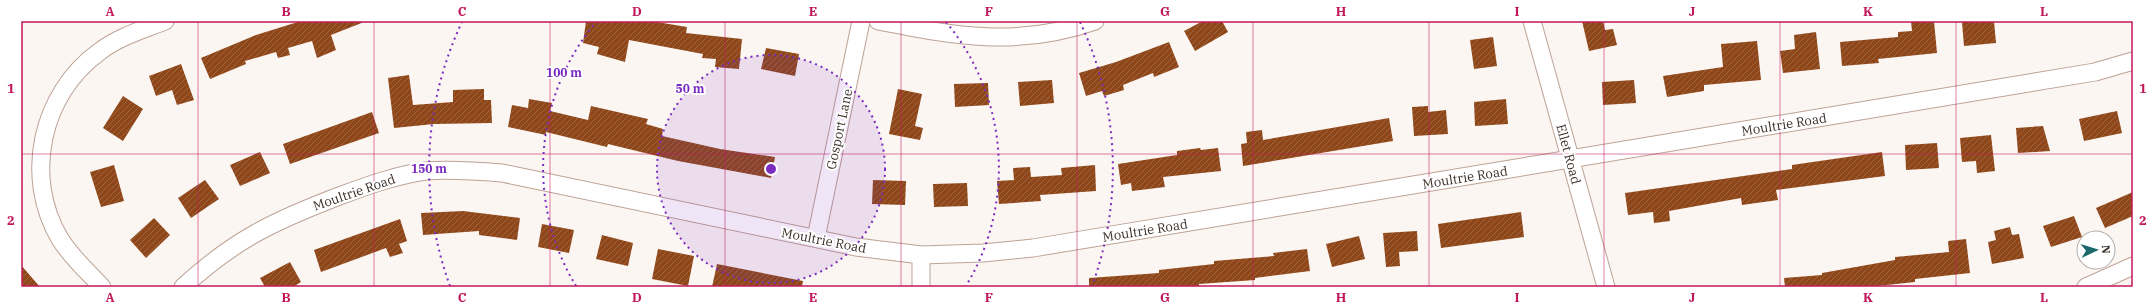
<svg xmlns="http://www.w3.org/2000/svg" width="2154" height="308" font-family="'IBM Plex Serif',serif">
<defs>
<pattern id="building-hatch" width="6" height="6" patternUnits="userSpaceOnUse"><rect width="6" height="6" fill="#8f4719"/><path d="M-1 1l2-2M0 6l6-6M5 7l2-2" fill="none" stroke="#9c6642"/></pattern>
</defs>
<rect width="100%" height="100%" fill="#fcf6f3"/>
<g fill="url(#building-hatch)">
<polygon points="301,21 364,22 331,35 336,50 317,58 312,41 288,48 290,55 278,58 276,52 245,61 246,64 210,79 201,58 256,35"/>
<polygon points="586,21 651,21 687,27 686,33 742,39 739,69 715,67 716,59 702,58 703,54 629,40 625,62 597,54 599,47 583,43"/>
<polygon points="1203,21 1222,21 1228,32 1195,51 1184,31"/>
<polygon points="1582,21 1603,21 1605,30 1613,29 1617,45 1589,51"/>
<polygon points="1911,21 1934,21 1937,53 1878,59 1879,63 1842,66 1840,42 1898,37 1898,32 1912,31"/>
<polygon points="1976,21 1994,21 1996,43 1964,46 1962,22"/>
<polygon points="1816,32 1820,69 1783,73 1780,51 1795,49 1794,35"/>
<polygon points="1493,37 1497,66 1474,69 1470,40"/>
<polygon points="1757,41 1761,80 1704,85 1704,91 1667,97 1663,76 1723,67 1721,44"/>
<polygon points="1169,42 1179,67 1154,77 1153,73 1123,85 1124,90 1104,96 1102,91 1086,96 1079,73 1116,62"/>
<polygon points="766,48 799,54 795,76 761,69"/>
<polygon points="181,64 194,100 177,105 172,90 156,96 149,76"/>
<polygon points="409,75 413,105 453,102 453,90 484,89 484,100 491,100 492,123 434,124 394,128 388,78"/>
<polygon points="1052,80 1054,103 1020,106 1018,82"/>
<polygon points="1634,80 1636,103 1603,105 1602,82"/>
<polygon points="988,83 989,105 955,107 954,84"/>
<polygon points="898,89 922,94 915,126 923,128 920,140 889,134"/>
<polygon points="123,96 143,109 123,141 103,128"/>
<polygon points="529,99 552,103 550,111 588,120 591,106 648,119 646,124 663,129 662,136 720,149 775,157 771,178 678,161 608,144 607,147 546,132 546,135 508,127 512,105 528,108"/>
<polygon points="1506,99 1508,124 1475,126 1474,102"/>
<polygon points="1428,106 1428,112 1446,110 1448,134 1414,136 1412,107"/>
<polygon points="2117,111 2122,133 2084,141 2079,119"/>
<polygon points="372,112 379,133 290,164 283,144"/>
<polygon points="1389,118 1393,141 1243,166 1241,144 1247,143 1246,132 1262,130 1263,140"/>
<polygon points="2043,126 2050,151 2018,153 2016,128"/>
<polygon points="1991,135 1995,171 1977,173 1976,161 1962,162 1960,138"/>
<polygon points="1937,143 1939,168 1906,170 1905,145"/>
<polygon points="1200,148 1201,150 1218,148 1221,171 1163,177 1165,187 1132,191 1131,183 1121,185 1118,164 1177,155 1177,151"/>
<polygon points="260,152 270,173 240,186 230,165"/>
<polygon points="1882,152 1885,176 1776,190 1778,200 1742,205 1741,198 1669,211 1670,221 1654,223 1653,212 1628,215 1625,193 1792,169 1792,165"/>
<polygon points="114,165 124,201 101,207 90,172"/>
<polygon points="1095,165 1096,191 1040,195 1041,201 999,204 997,181 1014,180 1013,168 1030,167 1031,177 1062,175 1061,168"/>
<polygon points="205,180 219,199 191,218 178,198"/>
<polygon points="873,180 906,181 905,205 872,204"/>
<polygon points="967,183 968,206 934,207 933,184"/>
<polygon points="2133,192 2133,216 2105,228 2096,208"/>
<polygon points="463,211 520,218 517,240 479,235 479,231 423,235 421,213"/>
<polygon points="1521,212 1524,237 1441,248 1438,224"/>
<polygon points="2074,216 2082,237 2051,247 2043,226"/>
<polygon points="154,218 170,235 146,258 130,240"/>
<polygon points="400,219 407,241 399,244 403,253 390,257 386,248 321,272 314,250"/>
<polygon points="542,224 574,230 569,253 538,247"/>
<polygon points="2010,227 2012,235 2019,234 2024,258 1992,264 1988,242 1996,240 1994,231"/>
<polygon points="1417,231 1418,251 1399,252 1400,266 1386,267 1383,233"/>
<polygon points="602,235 633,243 628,266 596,259"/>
<polygon points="1359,236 1365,259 1332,267 1326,244"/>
<polygon points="1966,239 1970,273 1915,279 1915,282 1868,287 1785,287 1784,278 1822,275 1822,273 1895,260 1895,257 1949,252 1948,241"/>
<polygon points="658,249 694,256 688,286 652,279"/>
<polygon points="1307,249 1310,271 1255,278 1255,280 1199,284 1199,287 1089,287 1089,278 1159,273 1159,270 1214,264 1214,261 1274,256 1273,253"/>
<polygon points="290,262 301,282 293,287 265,287 260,278"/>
<polygon points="717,264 803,281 802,287 712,287"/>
<polygon points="21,265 40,287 21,287"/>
</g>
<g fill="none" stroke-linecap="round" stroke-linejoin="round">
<g stroke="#bda294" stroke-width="19">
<g id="minor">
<path d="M878,21C955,36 1018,48 1095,21"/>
<polyline points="1532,21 1606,287"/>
<polyline points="816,238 861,21"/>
<path d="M102,287C88,272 71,257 60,239C23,177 41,94 99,52C118,37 142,30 165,21"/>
<path d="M183,287C235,239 276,220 342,195C369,185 397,175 426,171C452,169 477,171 502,173L856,247L921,255L983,253L1033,248L2095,72L2133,61"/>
<polyline points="921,287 921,255"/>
<polyline points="2086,287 2133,266"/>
</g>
</g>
<use href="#minor" stroke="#fff" stroke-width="17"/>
</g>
<path fill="none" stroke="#c2185b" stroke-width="1" stroke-opacity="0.55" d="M198,21V287M374,21V287M550,21V287M725,21V287M901,21V287M1077,21V287M1253,21V287M1429,21V287M1604,21V287M1780,21V287M1956,21V287M21,154H2133"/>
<circle cx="771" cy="169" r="114" fill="#7b2cbf" fill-opacity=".12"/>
<g fill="none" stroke="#7b2cbf" stroke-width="2" stroke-dasharray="2 4">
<circle cx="771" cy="169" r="114"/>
<path d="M576 286A228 228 0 0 1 596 22M946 22A228 228 0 0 1 966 286"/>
<path d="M450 286A342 342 0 0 1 462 22M1080 22A342 342 0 0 1 1092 286"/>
</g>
<g text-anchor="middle" stroke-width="4" stroke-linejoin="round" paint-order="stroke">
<g font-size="13" fill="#3a2f29" stroke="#fff">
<text transform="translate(1784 124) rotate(-9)" y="5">Moultrie Road</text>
<text transform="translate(839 129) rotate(-78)" y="5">Gosport Lane</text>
<text transform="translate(1569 154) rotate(75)" y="5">Ellet Road</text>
<text transform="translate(1465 177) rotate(-9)" y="5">Moultrie Road</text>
<text transform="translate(354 192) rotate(-19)" y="5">Moultrie Road</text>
<text transform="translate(1145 230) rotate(-9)" y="5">Moultrie Road</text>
<text transform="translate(824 240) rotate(11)" y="5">Moultrie Road</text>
</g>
</g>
<circle cx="771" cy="169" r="6" fill="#7b2cbf" stroke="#fff" stroke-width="2"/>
<g font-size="12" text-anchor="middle" font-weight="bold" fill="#7b2cbf" stroke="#fff" stroke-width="4" stroke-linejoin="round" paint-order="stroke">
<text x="564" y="77">100 m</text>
<text x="690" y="93">50 m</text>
<text x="429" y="173">150 m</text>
</g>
<rect width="2154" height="308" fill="none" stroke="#ffffff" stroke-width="44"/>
<g transform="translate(2096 250) rotate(86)"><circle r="19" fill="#ffffff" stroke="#b0aca9"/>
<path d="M0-3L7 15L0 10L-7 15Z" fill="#1c696c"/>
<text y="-6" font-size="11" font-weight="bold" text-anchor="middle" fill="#3a2f29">N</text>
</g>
<rect x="22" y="22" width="2110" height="264" fill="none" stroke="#c2185b" stroke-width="1.5"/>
<g font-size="13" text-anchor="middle" font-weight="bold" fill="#c2185b">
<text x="110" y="16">A</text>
<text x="286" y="16">B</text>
<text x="462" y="16">C</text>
<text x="637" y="16">D</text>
<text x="813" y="16">E</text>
<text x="989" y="16">F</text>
<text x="1165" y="16">G</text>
<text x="1341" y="16">H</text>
<text x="1517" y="16">I</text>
<text x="1692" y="16">J</text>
<text x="1868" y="16">K</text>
<text x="2044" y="16">L</text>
<text x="11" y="93">1</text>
<text x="2143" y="93">1</text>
<text x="11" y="225">2</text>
<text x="2143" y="225">2</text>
<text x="110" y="302">A</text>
<text x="286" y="302">B</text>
<text x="462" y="302">C</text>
<text x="637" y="302">D</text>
<text x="813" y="302">E</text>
<text x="989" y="302">F</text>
<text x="1165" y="302">G</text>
<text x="1341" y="302">H</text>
<text x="1517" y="302">I</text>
<text x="1692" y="302">J</text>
<text x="1868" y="302">K</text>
<text x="2044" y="302">L</text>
</g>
</svg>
